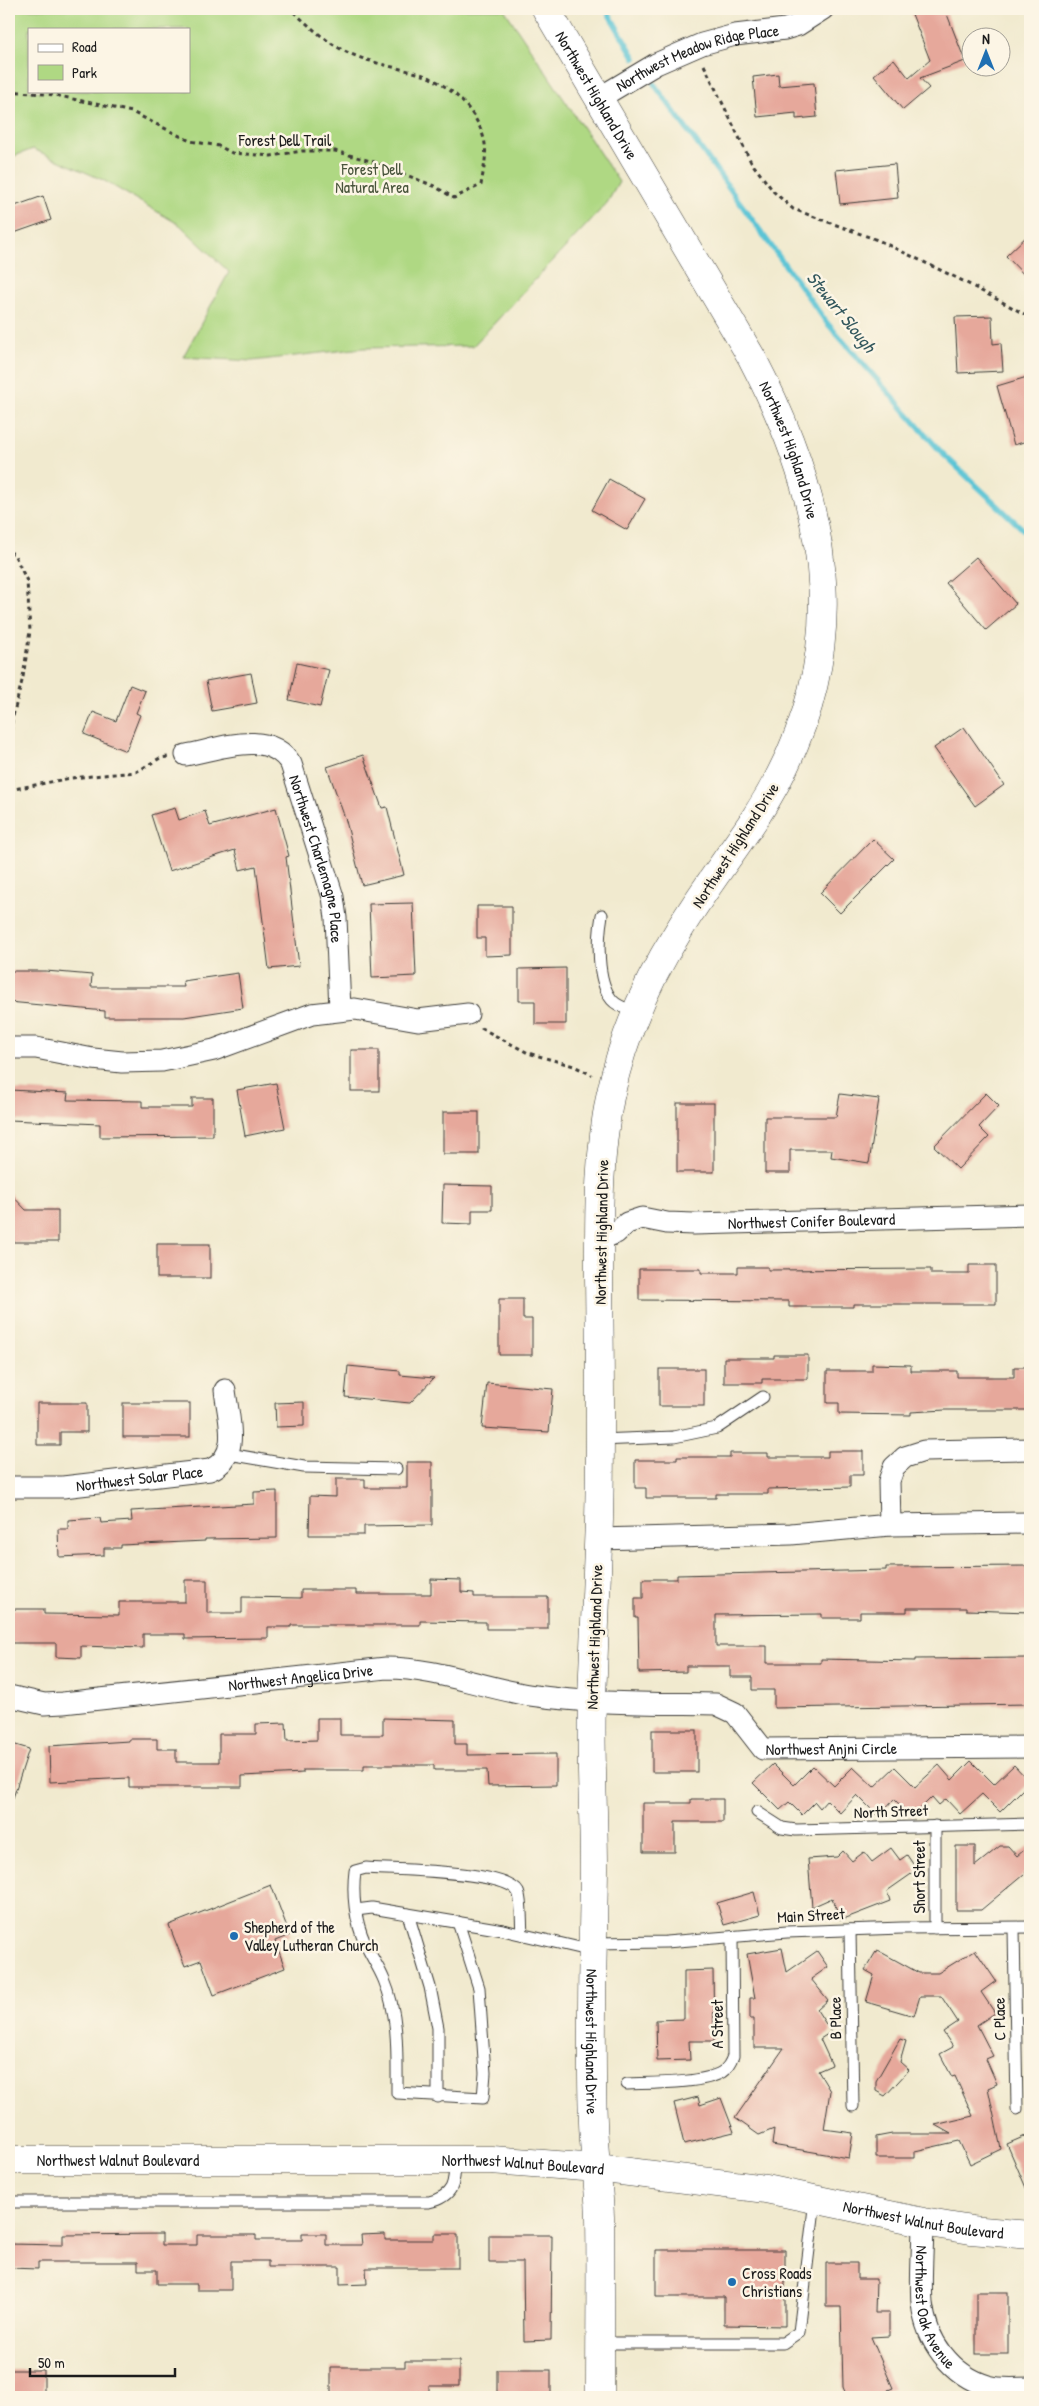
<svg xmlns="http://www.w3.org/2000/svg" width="1039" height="2406" font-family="'Patrick Hand',sans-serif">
<rect width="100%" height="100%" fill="#fcf5e5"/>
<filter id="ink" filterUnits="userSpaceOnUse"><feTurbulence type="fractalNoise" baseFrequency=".02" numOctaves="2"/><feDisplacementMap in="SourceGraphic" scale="10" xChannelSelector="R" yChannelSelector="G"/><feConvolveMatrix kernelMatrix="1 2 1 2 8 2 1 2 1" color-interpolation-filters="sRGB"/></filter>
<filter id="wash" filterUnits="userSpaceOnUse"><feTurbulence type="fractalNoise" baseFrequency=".0096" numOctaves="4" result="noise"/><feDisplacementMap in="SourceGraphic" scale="20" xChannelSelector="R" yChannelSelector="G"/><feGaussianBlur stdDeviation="1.12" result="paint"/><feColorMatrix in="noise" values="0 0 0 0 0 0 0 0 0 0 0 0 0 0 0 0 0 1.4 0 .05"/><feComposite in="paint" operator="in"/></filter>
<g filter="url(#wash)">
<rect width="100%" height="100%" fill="#f1eacf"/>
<path fill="#afd883" stroke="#667a50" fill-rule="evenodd" d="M9,9H504L619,182L607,203L473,346L363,348L252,361L183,357L229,272L180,225L103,180L33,149L9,158ZM29,29H189V91H29Z"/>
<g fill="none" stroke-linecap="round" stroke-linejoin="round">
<g stroke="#5ac4d5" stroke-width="5.5">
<polyline points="606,9 635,58"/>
<polyline points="654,84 827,323 942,453 1030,536"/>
</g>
</g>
<g id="blocks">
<g fill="#e6a89b">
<polygon points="910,9 945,9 965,61 920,78 929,88 903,110 874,75 894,59 909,78 930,60"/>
<polygon points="778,74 779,86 814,83 817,117 796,119 796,113 757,117 753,77"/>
<polygon points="895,164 898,198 840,204 836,170"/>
<polygon points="43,196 51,220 14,233 9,218 9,208"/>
<polygon points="1030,233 1030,281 1006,256"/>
<polygon points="992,316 993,344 1001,343 1003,371 958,373 955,317"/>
<polygon points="1027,377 1030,388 1030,440 1014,445 997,386"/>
<polygon points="609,479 645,499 627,530 592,510"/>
<polygon points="976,557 1016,604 986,630 946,583"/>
<polygon points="297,663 329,670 320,707 289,700"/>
<polygon points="251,673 257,703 212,711 206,681"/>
<polygon points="130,685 145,691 136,713 140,715 126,751 84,734 93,712 116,721"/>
<polygon points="964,727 1004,785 975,806 934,748"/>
<polygon points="363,755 382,808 387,807 404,875 362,885 346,821 327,767"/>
<polygon points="175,808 179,820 205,811 210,826 276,808 289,856 286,857 299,966 269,969 256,866 240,870 235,850 169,871 151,815"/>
<polygon points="873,839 894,859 840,913 820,893"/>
<polygon points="413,903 416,976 372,978 369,904"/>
<polygon points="477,906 512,906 512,955 485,956 485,938 477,938"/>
<polygon points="566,968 566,1024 535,1024 535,1001 519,1001 519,969"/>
<polygon points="9,971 46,971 92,975 91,987 184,987 183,981 238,973 243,1008 184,1017 105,1017 105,1011 9,1002"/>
<rect x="351" y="1050" width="28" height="41"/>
<polygon points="276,1083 285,1128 245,1136 237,1090"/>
<polygon points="10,1090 68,1093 67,1100 142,1101 142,1107 192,1107 192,1098 213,1098 213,1136 100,1137 100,1124 9,1120"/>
<polygon points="986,1093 999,1106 979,1127 989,1137 958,1169 934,1146"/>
<polygon points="840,1094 879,1099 869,1163 831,1157 832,1150 790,1150 790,1173 765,1173 765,1117 836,1117"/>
<rect x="677" y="1103" width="37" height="69"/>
<rect x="443" y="1112" width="36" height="42"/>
<polygon points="443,1185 492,1186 492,1210 472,1210 472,1224 442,1223"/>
<polygon points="9,1192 26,1210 58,1210 58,1242 9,1242"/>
<rect x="157" y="1244" width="53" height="34"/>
<polygon points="969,1265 996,1265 996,1304 853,1304 853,1307 789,1307 789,1301 639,1300 639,1269 701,1269 701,1273 738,1273 738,1267 768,1267 768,1270 931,1269 931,1274 969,1274"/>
<polygon points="499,1299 523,1299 523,1319 532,1319 532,1355 499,1355"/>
<polygon points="774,1355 808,1355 808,1379 762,1379 762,1383 724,1383 724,1358 774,1358"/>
<polygon points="872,1364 911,1365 911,1371 957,1371 957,1377 1014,1377 1014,1367 1030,1367 1030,1410 945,1410 911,1412 911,1415 839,1414 839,1403 827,1403 827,1371 872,1371"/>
<polygon points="348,1366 400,1371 400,1375 434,1378 410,1403 345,1397"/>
<rect x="659" y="1369" width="45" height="37"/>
<polygon points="487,1383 553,1389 549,1432 482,1428"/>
<polygon points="304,1402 304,1426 276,1427 275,1403"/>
<polygon points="37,1403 87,1403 87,1432 60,1432 60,1445 37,1445"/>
<rect x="123" y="1403" width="67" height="34"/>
<polygon points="828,1451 863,1451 863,1475 850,1475 850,1487 768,1489 768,1494 716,1494 716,1498 646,1498 646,1488 635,1488 635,1460 677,1460 677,1457 730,1457 730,1453 768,1453 768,1457 828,1457"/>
<polygon points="407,1462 432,1462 432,1525 364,1526 364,1535 309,1535 310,1496 336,1497 336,1479 365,1479 365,1488 407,1488"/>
<polygon points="277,1491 277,1538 205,1539 205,1541 121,1545 121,1548 104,1548 104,1555 59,1557 58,1529 68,1529 68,1520 100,1518 101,1523 132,1521 131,1511 254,1504 254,1492"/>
<polygon points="1030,1566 1030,1612 966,1610 966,1608 907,1608 907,1612 860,1612 860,1618 822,1618 822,1614 716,1615 716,1646 767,1646 767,1663 821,1663 821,1659 915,1661 915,1659 1030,1658 1030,1704 774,1708 774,1690 752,1690 752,1677 730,1677 730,1666 686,1666 686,1672 639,1673 638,1618 635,1618 635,1598 643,1598 643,1579 677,1579 677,1575 886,1570 886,1567"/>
<polygon points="431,1579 461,1580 461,1592 474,1593 474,1597 548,1597 548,1629 486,1629 486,1622 420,1621 420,1625 291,1625 291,1627 268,1627 268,1638 185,1639 185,1634 143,1634 143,1648 81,1646 81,1658 56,1657 56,1643 9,1643 9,1609 44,1609 44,1614 119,1615 119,1602 185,1602 185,1580 207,1580 207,1613 242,1613 242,1597 301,1598 301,1590 356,1590 356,1594 431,1594"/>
<polygon points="317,1718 340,1718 340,1735 383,1735 383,1718 455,1720 455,1744 467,1744 467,1755 556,1754 556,1785 488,1786 487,1770 434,1770 434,1765 364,1765 364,1770 303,1770 303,1773 242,1776 242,1787 129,1787 129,1778 50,1782 49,1746 129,1741 129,1739 157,1739 157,1749 176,1749 176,1762 219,1762 219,1734 256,1734 256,1724 286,1723 287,1741 317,1740"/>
<rect x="652" y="1730" width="45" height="42"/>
<polygon points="9,1743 29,1749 12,1801 9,1800"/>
<polygon points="971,1761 994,1784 1014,1765 1030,1782 1000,1812 982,1794 960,1814 946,1799 939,1805 932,1797 912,1817 894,1799 878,1816 857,1795 840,1813 827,1800 820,1808 815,1802 802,1815 789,1802 780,1810 753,1783 773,1764 794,1785 813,1766 834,1786 853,1767 874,1787 895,1767 915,1787 939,1765 952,1780"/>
<polygon points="691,1799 723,1799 723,1822 675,1822 675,1852 643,1852 643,1803 691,1803"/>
<polygon points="1030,1845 1030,1869 981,1910 956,1910 956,1846 975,1846 975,1866 1000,1846 1008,1846 1017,1856"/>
<polygon points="891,1848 900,1860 907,1855 917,1870 887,1891 890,1901 841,1920 832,1898 812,1907 808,1859 837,1857 843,1851 852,1861 864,1852 872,1862"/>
<polygon points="271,1885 290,1935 275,1941 285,1968 214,1995 201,1960 185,1966 169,1925"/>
<polygon points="754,1892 760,1915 724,1925 717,1903"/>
<polygon points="782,1948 787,1972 817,1951 828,1967 811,1979 828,2000 817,2010 831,2032 820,2039 832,2065 818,2071 830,2091 824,2129 853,2133 849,2158 772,2145 774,2129 759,2135 735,2118 784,2048 754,2048 754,2019 750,2019 750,1998 755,1998 747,1954"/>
<polygon points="877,1950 919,1973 938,1973 975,1950 996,1981 981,1992 995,2013 977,2025 993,2056 986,2059 997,2084 988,2088 1001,2149 970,2164 959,2141 915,2151 915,2158 876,2158 876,2137 892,2134 951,2134 935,2125 973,2116 955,2076 952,2077 940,2054 953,2047 943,2032 958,2022 941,1996 920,1996 914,2016 866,2002 874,1975 865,1970"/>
<polygon points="713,1970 714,2041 689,2041 690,2060 657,2061 656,2020 684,2019 684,1971"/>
<polygon points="900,2039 906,2041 900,2062 909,2070 885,2096 876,2091 876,2081"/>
<polygon points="698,2097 700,2105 721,2098 734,2132 684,2144 674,2103"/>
<polygon points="1030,2134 1030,2197 1007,2144"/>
<polygon points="162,2234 162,2245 197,2245 197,2235 256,2235 256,2240 302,2240 302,2234 326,2234 326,2245 362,2245 361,2235 385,2234 385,2240 434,2240 434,2234 458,2234 458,2268 366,2268 367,2284 340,2285 340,2267 268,2267 268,2261 231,2261 231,2290 197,2290 197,2284 157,2284 157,2270 138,2270 138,2262 38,2262 38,2269 9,2268 9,2244 63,2245 63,2235"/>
<polygon points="489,2235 552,2235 551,2340 524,2341 523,2262 489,2262"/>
<polygon points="656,2250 785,2250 785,2326 724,2325 724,2297 656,2297"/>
<polygon points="826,2263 857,2263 857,2279 876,2279 875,2313 889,2313 889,2336 871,2337 893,2388 888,2390 891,2397 847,2397 843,2387 841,2307 826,2307"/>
<rect x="976" y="2292" width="32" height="62"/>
<polygon points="405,2361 459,2361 459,2386 429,2386 429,2397 331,2397 331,2367 405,2367"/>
<rect x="9" y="2370" width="35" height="27"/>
<rect x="497" y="2370" width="54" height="27"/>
</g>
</g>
</g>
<g filter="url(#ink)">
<use href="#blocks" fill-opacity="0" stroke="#3c3b37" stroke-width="1"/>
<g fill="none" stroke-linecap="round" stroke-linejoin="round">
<g stroke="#3c3b37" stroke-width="13">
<g id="lane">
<path d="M602,915C598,938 596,980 612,1000C617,1006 629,1010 636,1013"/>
<polyline points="599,1440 674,1437 717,1428 763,1397"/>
<polyline points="229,1454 304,1467 396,1469"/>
<polyline points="757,1812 782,1828 796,1830 1030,1824"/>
<polyline points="356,1910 372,1908 503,1930 593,1951"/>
<polyline points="408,1914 430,1987 438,2028 438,2097"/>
<path d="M458,1922L479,1988L485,2073L483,2098L397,2093C397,2056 399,2015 384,1980C379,1967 370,1955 365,1943C355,1921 352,1894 355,1871L366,1868C393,1870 506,1870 518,1892C522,1900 521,1925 522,1934"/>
<polyline points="935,1928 935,1826"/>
<polyline points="1014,1928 1017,2109"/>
<polyline points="850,1930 853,2106"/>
<polyline points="593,1943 666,1942 787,1932 902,1928 1030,1927"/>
<path d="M627,2084C651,2083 702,2084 722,2072C728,2068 731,2062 733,2056L732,1937"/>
<path d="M9,2202H429C454,2196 455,2183 455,2160"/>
<polyline points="600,2343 783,2343 799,2332 815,2200"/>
</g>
</g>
<g stroke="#3c3b37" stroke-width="23">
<g id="street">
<path id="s1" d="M599,98L656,64L702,44L735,35L785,29L798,25L823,9"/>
<path id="s2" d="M186,755C220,749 269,728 291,764L333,897L336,918L340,1009"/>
<polyline points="9,1048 36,1048 93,1059 122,1062 162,1061 214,1050 312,1014 355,1009 418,1020 468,1014"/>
<path id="s3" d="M598,1240L616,1233L627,1223L642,1218L667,1223L694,1224L1030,1215"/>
<path id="s4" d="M9,1487H63L210,1470C242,1456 228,1418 225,1390"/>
<polyline points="890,1525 889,1481 894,1467 905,1457 924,1451 1030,1449"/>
<polyline points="598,1539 791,1534 890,1525 1030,1523"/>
<path id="s5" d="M9,1696L44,1704L63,1703L386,1668C436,1668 480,1687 529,1695C591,1704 653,1703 716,1704L735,1713L763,1749L1030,1747"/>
<path id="s6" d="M923,2222C923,2249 920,2277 922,2303C926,2341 951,2375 988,2386C1001,2390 1016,2388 1030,2388"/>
</g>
</g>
<g stroke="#3c3b37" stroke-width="29">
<g id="secondary">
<path id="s7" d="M546,9L752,358C834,515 857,663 755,818C730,856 701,893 678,932C646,983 622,1039 610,1097C598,1157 599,1216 599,1276C600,1357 601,1439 599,1520C597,1580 594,1640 592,1699C590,1756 594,1812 594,1869C593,1953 590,2038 593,2122C594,2154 599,2186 600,2217C601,2277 600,2337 600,2397"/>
</g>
</g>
<g stroke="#3c3b37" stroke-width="29">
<g id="primary">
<path id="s8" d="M9,2160H491L597,2168L766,2189L923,2222L971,2230L1030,2235"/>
</g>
</g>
<g stroke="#3c3b37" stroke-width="3" stroke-dasharray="4 4" stroke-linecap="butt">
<polyline points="704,65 751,162 774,192 793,209 880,241 959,279 1030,317"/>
<path d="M9,91L55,95L132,112L190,141L219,146L232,153L271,156L302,151H335L374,162L434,186L454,198L481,185C483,172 487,157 485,144C480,112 447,81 417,73C394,67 372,63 351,54C327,44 309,25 290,9"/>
<polyline points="9,552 14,554 27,581 30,631 23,677 12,720 11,742 13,762 11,790"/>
<polyline points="9,790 71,778 136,772 160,758 168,757"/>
<polyline points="481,1028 528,1053 574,1066 592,1075"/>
</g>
<use href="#lane" stroke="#fff" stroke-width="11"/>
<use href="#street" stroke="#fff" stroke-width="21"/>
<use href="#secondary" stroke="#fff" stroke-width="28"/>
<use href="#primary" stroke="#fff" stroke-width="28"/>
</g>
</g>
<g fill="#1f6fb2" stroke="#fcf5e5" stroke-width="2">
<circle cx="234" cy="1936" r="5"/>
<circle cx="732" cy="2282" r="5"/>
</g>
<g text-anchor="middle" stroke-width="5" stroke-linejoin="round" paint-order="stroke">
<g font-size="16" fill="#1c1c1c" stroke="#fcf5e5">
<text dy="6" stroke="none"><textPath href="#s1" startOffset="108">Northwest Meadow Ridge Place</textPath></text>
<text dy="6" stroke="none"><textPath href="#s7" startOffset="100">Northwest Highland Drive</textPath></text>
<text x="285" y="146">Forest Dell Trail</text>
<text dy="6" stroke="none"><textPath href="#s7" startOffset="505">Northwest Highland Drive</textPath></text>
<text transform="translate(735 845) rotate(-57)" y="6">Northwest Highland Drive</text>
<text dy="6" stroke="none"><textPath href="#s2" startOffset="212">Northwest Charlemagne Place</textPath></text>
<text dy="6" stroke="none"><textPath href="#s3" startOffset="220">Northwest Conifer Boulevard</textPath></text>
<text transform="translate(601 1232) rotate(-89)" y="6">Northwest Highland Drive</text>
<text dy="6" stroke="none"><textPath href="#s4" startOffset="131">Northwest Solar Place</textPath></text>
<text transform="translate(594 1637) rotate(-88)" y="6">Northwest Highland Drive</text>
<text dy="6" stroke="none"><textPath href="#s5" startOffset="294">Northwest Angelica Drive</textPath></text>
<text dy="6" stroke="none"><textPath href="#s5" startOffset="848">Northwest Anjni Circle</textPath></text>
<text transform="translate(891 1811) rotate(-2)" y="6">North Street</text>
<text transform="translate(919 1877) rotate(-90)" y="6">Short Street</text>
<text transform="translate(811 1915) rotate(-3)" y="6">Main Street</text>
<text transform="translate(835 2018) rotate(-91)" y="6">B Place</text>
<text transform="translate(999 2019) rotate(-91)" y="6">C Place</text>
<text transform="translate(717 2024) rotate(-90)" y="6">A Street</text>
<text dy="6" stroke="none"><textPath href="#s7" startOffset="2154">Northwest Highland Drive</textPath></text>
<text dy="6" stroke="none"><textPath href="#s8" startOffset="109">Northwest Walnut Boulevard</textPath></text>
<text dy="6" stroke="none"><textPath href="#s8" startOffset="514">Northwest Walnut Boulevard</textPath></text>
<text dy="6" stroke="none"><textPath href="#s8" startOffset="919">Northwest Walnut Boulevard</textPath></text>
<text dy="6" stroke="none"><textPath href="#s6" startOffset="88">Northwest Oak Avenue</textPath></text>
</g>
<g font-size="16" fill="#48543b" stroke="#fcf5e5">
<text x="372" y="175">Forest Dell<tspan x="372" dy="18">Natural Area</tspan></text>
</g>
<g font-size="16" fill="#1c1c1c" stroke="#fcf5e5" text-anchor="start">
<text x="244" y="1933">Shepherd of the<tspan x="244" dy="18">Valley Lutheran Church</tspan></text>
<text x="742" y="2279">Cross Roads<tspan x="742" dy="18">Christians</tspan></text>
</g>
<g font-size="18" font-style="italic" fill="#32575d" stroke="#fcf5e5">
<text transform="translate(841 312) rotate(51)" y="6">Stewart Slough</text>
</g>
</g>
<rect width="1039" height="2406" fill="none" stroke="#fcf5e5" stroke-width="30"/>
<rect x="28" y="28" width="162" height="65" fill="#fcf5e5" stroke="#a29e95"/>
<rect x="38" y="44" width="25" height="8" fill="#ffffff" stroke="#a29e95"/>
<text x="72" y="52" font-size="15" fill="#1c1c1c">Road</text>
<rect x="38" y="65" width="25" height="15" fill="#afd883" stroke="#a29e95"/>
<text x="72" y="78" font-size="15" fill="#1c1c1c">Park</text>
<g transform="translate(986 52)"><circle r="24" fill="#fcf5e5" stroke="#a29e95"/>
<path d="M0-4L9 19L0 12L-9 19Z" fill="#1f6fb2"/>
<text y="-8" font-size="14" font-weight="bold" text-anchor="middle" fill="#1c1c1c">N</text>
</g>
<path d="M30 2368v8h145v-8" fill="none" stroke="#1c1c1c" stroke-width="2.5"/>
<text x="38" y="2368" font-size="15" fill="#1c1c1c" stroke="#fcf5e5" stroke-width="4" paint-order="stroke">50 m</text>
</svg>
